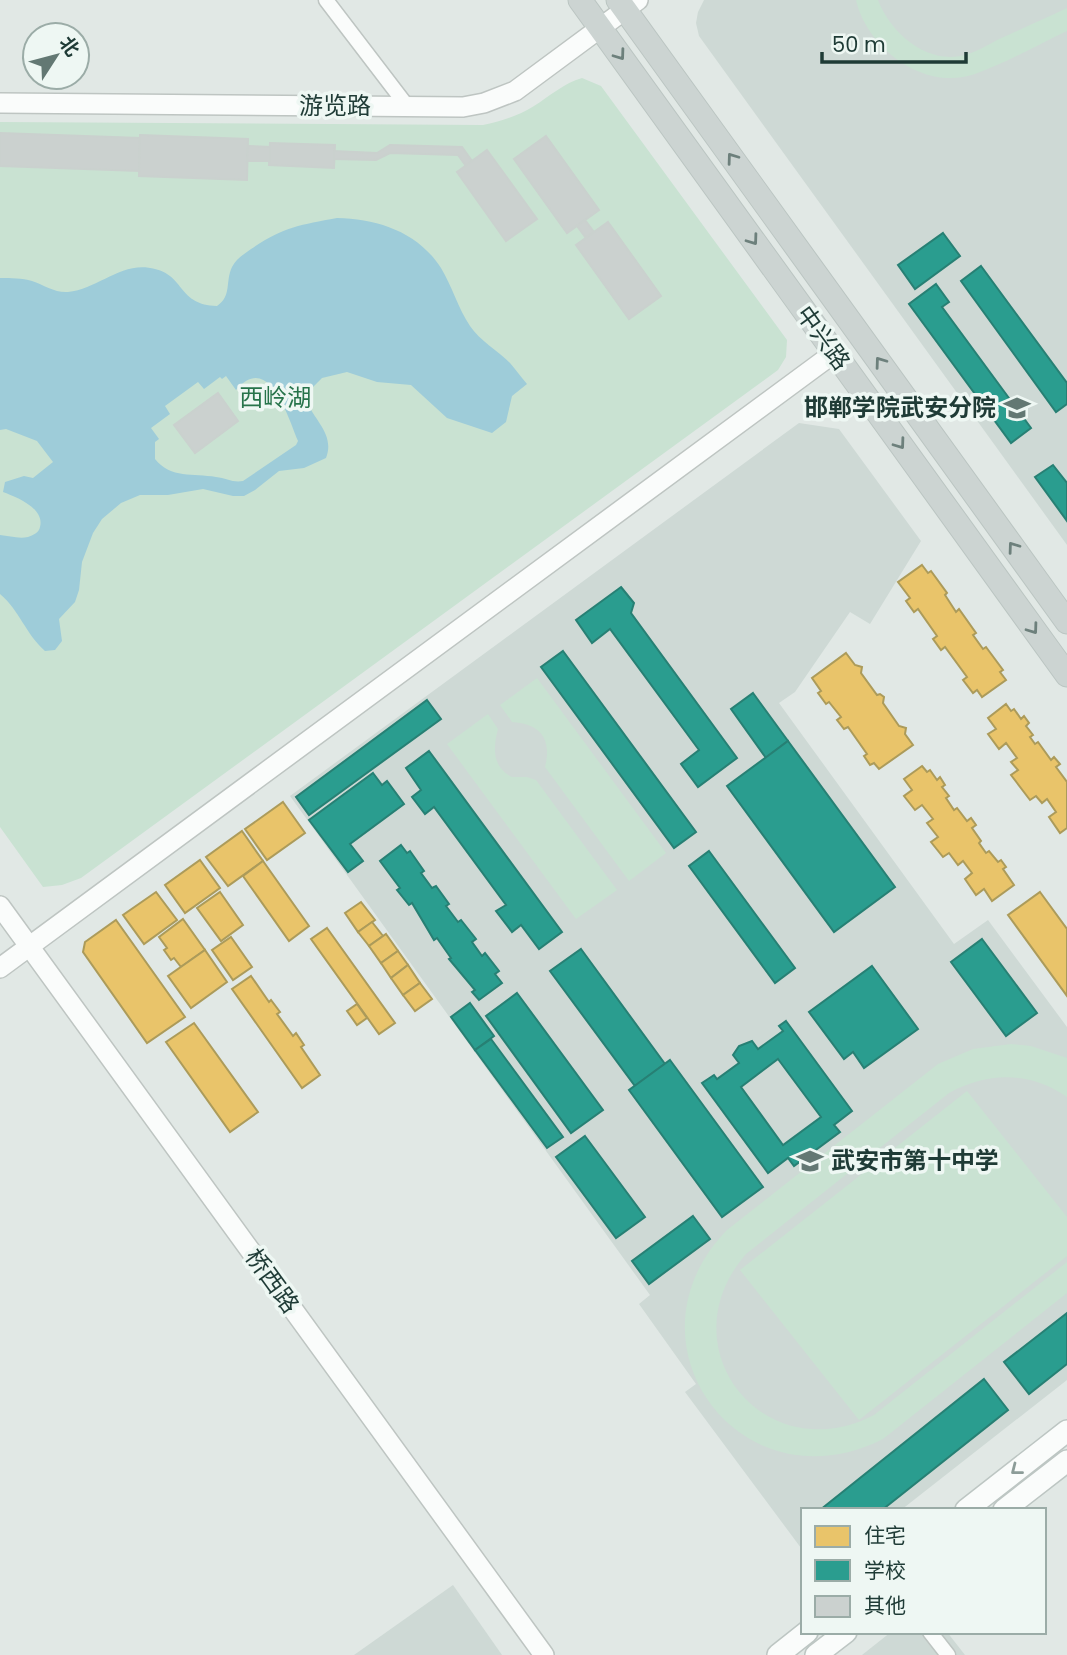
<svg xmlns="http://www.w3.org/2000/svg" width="1067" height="1655" font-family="Poppins,'Noto Sans SC',sans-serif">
<rect width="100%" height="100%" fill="#e1e8e5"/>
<g fill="#ced9d5">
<polygon points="704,0 1067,0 1067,545 699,36 696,23 698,12"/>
<polygon points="799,423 839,429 921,541 870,624 850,612 795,692 779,703 954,944 988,920 1067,1027 1067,1380 901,1510 803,1510 801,1548 685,1392 696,1384 639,1304 650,1295 290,796"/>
<polygon points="453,1585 502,1655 354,1655"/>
<polygon points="891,1632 947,1632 965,1655 862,1655"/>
</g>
<g fill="#c9e2d2">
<path d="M856,0H878C891,34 929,67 968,54C978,51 988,45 997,40C1021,29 1044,19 1067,8V31C1037,45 1006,63 975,74C924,92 867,48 856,0Z"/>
<path d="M582,78L601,86L787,340L786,357L778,370L81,878L62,885L43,887L0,827V122L483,125C501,121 518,116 534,106C550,96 564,83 582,78Z"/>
<path d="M537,678L666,853L629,881L545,767C552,739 541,724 512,722L500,705Z"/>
<path d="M488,714L498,729C493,748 492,767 512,777H527L536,780L617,890L576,919L447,744Z"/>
<path d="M1011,1044L1031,1046L1067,1058V1097C1030,1071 988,1072 949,1093L746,1254C665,1347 764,1472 874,1415L1067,1262V1293L883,1439C741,1511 617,1343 727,1230L938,1064L973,1049Z"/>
<polygon points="967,1091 1067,1217 1067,1256 859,1420 740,1270"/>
</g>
<path fill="#9eccd9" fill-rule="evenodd" d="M337,218C378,219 418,232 441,268C452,286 458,308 470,326C480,341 497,350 510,363C516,370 521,377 527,384L512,396L506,422L492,433L447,418L411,385L377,382L347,372L322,378L310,390L307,402C315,421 335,435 326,458L304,468L279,471L255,490L244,496H233L203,489L168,495H140L121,503L102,519L93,533L82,562L79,590L75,602L59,619L62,641L55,650L45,651C25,633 20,611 0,594V535C9,536 19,539 28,537C33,535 39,533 40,527C45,508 16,497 3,492L5,482L24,476L33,478L53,462L37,441L6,429L0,430V278C11,278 22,278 32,281C44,285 55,293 68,292C99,289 122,260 155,269C185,276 178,305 217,306C232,296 225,282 232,267C236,259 244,254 251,249C283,227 300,225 337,218ZM226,376L236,390C269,351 288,417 298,441L296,445L243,481C233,483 226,478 216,477C193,473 171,479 155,459V442L159,439L151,428L170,414L165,406L198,382L204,389L220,377L222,379Z"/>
<g fill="#e9c46a" stroke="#ac9b5a" stroke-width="2">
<polygon points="922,565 928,573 931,571 947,593 945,595 956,612 959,609 976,633 973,635 983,649 986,647 1003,670 1000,672 1006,680 982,697 977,690 973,693 963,680 967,677 945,647 941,650 933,639 937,636 918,609 914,612 906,601 910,598 898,582"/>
<polygon points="846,653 855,665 862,667 861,673 877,695 880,694 884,697 883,703 899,726 906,728 905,734 913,745 879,769 874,763 870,765 864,756 867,754 848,727 844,729 837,720 841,717 829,702 826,704 818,693 821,691 812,678"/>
<polygon points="1006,704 1011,711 1014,709 1021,719 1024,716 1029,723 1026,726 1033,735 1030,737 1035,744 1038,742 1051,760 1054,757 1060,764 1056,767 1067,782 1067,828 1060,833 1049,817 1056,812 1047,799 1042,803 1036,796 1030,800 1011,775 1018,770 1011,762 1017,758 1006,743 999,749 988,734 996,729 988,718"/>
<polygon points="922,766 927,772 930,770 937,780 940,777 945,785 942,787 949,796 946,798 954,810 957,808 967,821 971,818 976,825 972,828 981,841 979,843 986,853 989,851 998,862 1001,860 1006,867 1003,869 1014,885 992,901 984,889 976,895 965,879 972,873 963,861 958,865 949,853 943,857 931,842 938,837 927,823 933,819 922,805 915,810 904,796 912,790 904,779"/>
<polygon points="283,802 305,833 267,860 245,829"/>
<polygon points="242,831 263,861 228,886 206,857"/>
<polygon points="200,860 220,888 185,913 165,885"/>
<polygon points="263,861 309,926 289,941 243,876"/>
<polygon points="156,892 177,920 144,944 123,915"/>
<polygon points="220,892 243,925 221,941 197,908"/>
<polygon points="1040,892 1067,929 1067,996 1008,915"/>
<polygon points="361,902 375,920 358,932 345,913"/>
<polygon points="183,919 205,950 181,967 174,958 171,960 164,950 167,948 159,937"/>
<polygon points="116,920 185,1017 147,1043 83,952 85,942"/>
<polygon points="372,922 383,936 369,946 358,932"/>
<polygon points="327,928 395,1023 379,1034 311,939"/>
<polygon points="386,934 398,951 381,963 369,946"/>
<polygon points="231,937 252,967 233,980 212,950"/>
<polygon points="205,950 227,982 191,1008 168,976"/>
<polygon points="398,951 408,965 391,978 381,963"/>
<polygon points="408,965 420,983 403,995 391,978"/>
<polygon points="251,976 269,1002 271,1000 280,1012 277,1014 293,1036 296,1033 304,1045 301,1047 320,1075 302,1088 232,989"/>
<polygon points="420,983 432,999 415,1011 403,995"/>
<polygon points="357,1004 367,1018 357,1025 347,1011"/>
<polygon points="194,1023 258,1112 230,1132 166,1042"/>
</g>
<g fill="#2a9d8f" stroke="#278074" stroke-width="2" fill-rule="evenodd">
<polygon points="943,233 960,256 915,289 898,265"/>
<polygon points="981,266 1067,383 1067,404 1056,412 961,281"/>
<polygon points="936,284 949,302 942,307 1031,428 1011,443 909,304"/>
<polygon points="1053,465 1067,483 1067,521 1035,477"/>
<polygon points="621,587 634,603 631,613 737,758 698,787 681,764 699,750 610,629 592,643 576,620"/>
<polygon points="563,651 696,832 674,848 541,667"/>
<polygon points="753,693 788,741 766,758 731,709"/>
<polygon points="427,700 441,719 309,815 296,797"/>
<polygon points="788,741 895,887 834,932 727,786"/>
<polygon points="429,751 562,932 539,949 521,925 512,932 496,911 506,905 434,807 425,814 412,797 421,790 406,768"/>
<polygon points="373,773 382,785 387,781 404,804 350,844 363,861 348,872 309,820"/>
<polygon points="401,845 407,853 410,851 424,871 421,873 432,888 436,886 449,904 446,906 458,922 461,920 476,939 472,942 482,956 485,953 499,971 495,974 502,983 479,1000 472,992 475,990 449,959 451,958 437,938 434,940 412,903 409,905 397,890 400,888 380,861"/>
<polygon points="709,851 795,968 775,983 689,866"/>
<polygon points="982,939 1037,1013 1006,1036 951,962"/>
<polygon points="581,949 665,1064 635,1086 550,971"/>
<polygon points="872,966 918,1029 864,1068 853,1052 844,1059 809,1012"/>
<polygon points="517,993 603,1110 571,1133 486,1016"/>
<polygon points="470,1003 494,1036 475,1050 451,1017"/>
<path d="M786,1021L852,1111L834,1125L840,1132L794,1166L788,1158L768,1173L702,1083L714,1075L717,1079L739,1063L733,1055L739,1046L752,1041L758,1049L783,1031L779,1026ZM778,1059L821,1117L783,1145L741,1087Z"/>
<polygon points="491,1039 563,1137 547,1148 475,1050"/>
<polygon points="670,1060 763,1187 722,1217 629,1090"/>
<polygon points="585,1136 645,1217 616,1238 556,1157"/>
<polygon points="693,1216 710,1239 649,1284 632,1261"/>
<polygon points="1067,1313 1067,1364 1029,1394 1004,1362"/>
<polygon points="984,1379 1008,1410 882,1510 820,1510"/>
</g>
<g fill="#cbd1cf" stroke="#cad1ce" stroke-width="2">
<polygon points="0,133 140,138 139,171 0,166"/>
<polygon points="140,135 248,139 247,180 139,176"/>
<polygon points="546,136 599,210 567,233 514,159"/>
<polygon points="270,143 335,145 334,168 269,165"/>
<polygon points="390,145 462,147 472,161 466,166 458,155 390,153 376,160 334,159 334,151 377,153"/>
<polygon points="248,146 270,147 270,161 247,161"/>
<polygon points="487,150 537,219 506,241 457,172"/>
<polygon points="585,220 594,232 586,238 577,226"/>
<polygon points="608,222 661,296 629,319 576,245"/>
<polygon points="218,393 238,421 195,453 174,425"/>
</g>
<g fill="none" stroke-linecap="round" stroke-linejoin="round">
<g stroke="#bec5c2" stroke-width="17">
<g id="minor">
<polyline points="326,0 407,106"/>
<polyline points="930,1632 948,1655"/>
</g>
</g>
<g stroke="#bec5c2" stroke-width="22">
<g id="tertiary">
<polyline points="0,103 463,107 484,103 515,91 638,0"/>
<polyline points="0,906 544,1655"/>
<polyline points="0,968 834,353"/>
</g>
</g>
<g stroke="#bdc6c3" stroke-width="24">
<g id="secondary">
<polyline points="966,1510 1067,1431"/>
<polyline points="1004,1510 1067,1461"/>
<polyline points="778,1655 807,1632"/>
<polyline points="816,1655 846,1632"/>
</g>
</g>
<g stroke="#bbc5c2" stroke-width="25">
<g id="primary">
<polyline points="580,0 1067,675"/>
<polyline points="618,0 1067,622"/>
</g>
</g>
<use href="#minor" stroke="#fafcfb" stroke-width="14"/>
<use href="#tertiary" stroke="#fafcfb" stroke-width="19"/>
<use href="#secondary" stroke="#fafcfb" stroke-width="21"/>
<use href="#primary" stroke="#ccd4d2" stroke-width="23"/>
</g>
<defs><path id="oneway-chevron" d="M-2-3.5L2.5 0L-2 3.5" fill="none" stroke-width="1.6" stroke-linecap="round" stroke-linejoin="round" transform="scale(1.75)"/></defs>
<g stroke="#6d807c">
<use href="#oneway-chevron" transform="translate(620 55) rotate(54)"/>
<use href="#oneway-chevron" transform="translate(732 158) rotate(-126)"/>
<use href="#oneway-chevron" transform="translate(753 240) rotate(54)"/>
<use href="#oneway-chevron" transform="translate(880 362) rotate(-126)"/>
<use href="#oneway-chevron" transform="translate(900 444) rotate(54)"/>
<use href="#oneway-chevron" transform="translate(1013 547) rotate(-126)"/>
<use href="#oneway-chevron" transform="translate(1033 629) rotate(54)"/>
</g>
<use stroke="#8c9c98" href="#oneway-chevron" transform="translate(1016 1470) rotate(142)"/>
<defs>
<g id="university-bare" transform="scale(2.1)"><path d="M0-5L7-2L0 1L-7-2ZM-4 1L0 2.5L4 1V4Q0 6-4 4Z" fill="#637873" stroke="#eef7f3" stroke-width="2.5" paint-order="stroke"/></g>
<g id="school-bare" transform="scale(2.1)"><path d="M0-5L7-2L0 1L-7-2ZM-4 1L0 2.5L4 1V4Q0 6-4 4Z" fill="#637873" stroke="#eef7f3" stroke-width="2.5" paint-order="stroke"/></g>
</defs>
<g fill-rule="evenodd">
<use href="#university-bare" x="1017" y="408"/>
<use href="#school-bare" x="810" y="1161"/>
</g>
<g text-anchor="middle" stroke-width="7" stroke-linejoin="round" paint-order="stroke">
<g font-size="24" fill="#1f3b36" stroke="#eef7f3">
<text x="335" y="114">游览路</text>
<text transform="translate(823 338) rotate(54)" y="8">中兴路</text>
<text transform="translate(272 1281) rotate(54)" y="8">桥西路</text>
</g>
<g font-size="24" fill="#27744b" stroke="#eef7f3">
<text x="275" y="406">西岭湖</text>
</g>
<g font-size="24" font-weight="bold" fill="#1f3b36" stroke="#eef7f3" text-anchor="end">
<text x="996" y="416">邯郸学院武安分院</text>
<text x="831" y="1169" text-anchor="start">武安市第十中学</text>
</g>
</g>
<rect x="801" y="1508" width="245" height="126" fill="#eef7f3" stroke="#9baca7" stroke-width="2"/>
<rect x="815" y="1526" width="35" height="21" fill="#e9c46a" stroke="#9baca7" stroke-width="2"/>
<text x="864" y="1543" font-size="21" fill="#1f3b36">住宅</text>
<rect x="815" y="1560" width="35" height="21" fill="#2a9d8f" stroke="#9baca7" stroke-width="2"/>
<text x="864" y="1578" font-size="21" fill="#1f3b36">学校</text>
<rect x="815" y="1596" width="35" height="21" fill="#cbd1cf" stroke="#9baca7" stroke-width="2"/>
<text x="864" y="1613" font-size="21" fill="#1f3b36">其他</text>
<g transform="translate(56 56) rotate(54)"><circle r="33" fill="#eef7f3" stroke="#9baca7" stroke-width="2"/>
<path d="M0-5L12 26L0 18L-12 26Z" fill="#637873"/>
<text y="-10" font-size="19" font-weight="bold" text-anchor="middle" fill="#1f3b36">北</text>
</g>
<path d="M822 52v10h144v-10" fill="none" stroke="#1f3b36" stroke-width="3.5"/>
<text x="832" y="52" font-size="21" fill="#1f3b36" stroke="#eef7f3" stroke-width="5" paint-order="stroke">50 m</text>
</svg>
